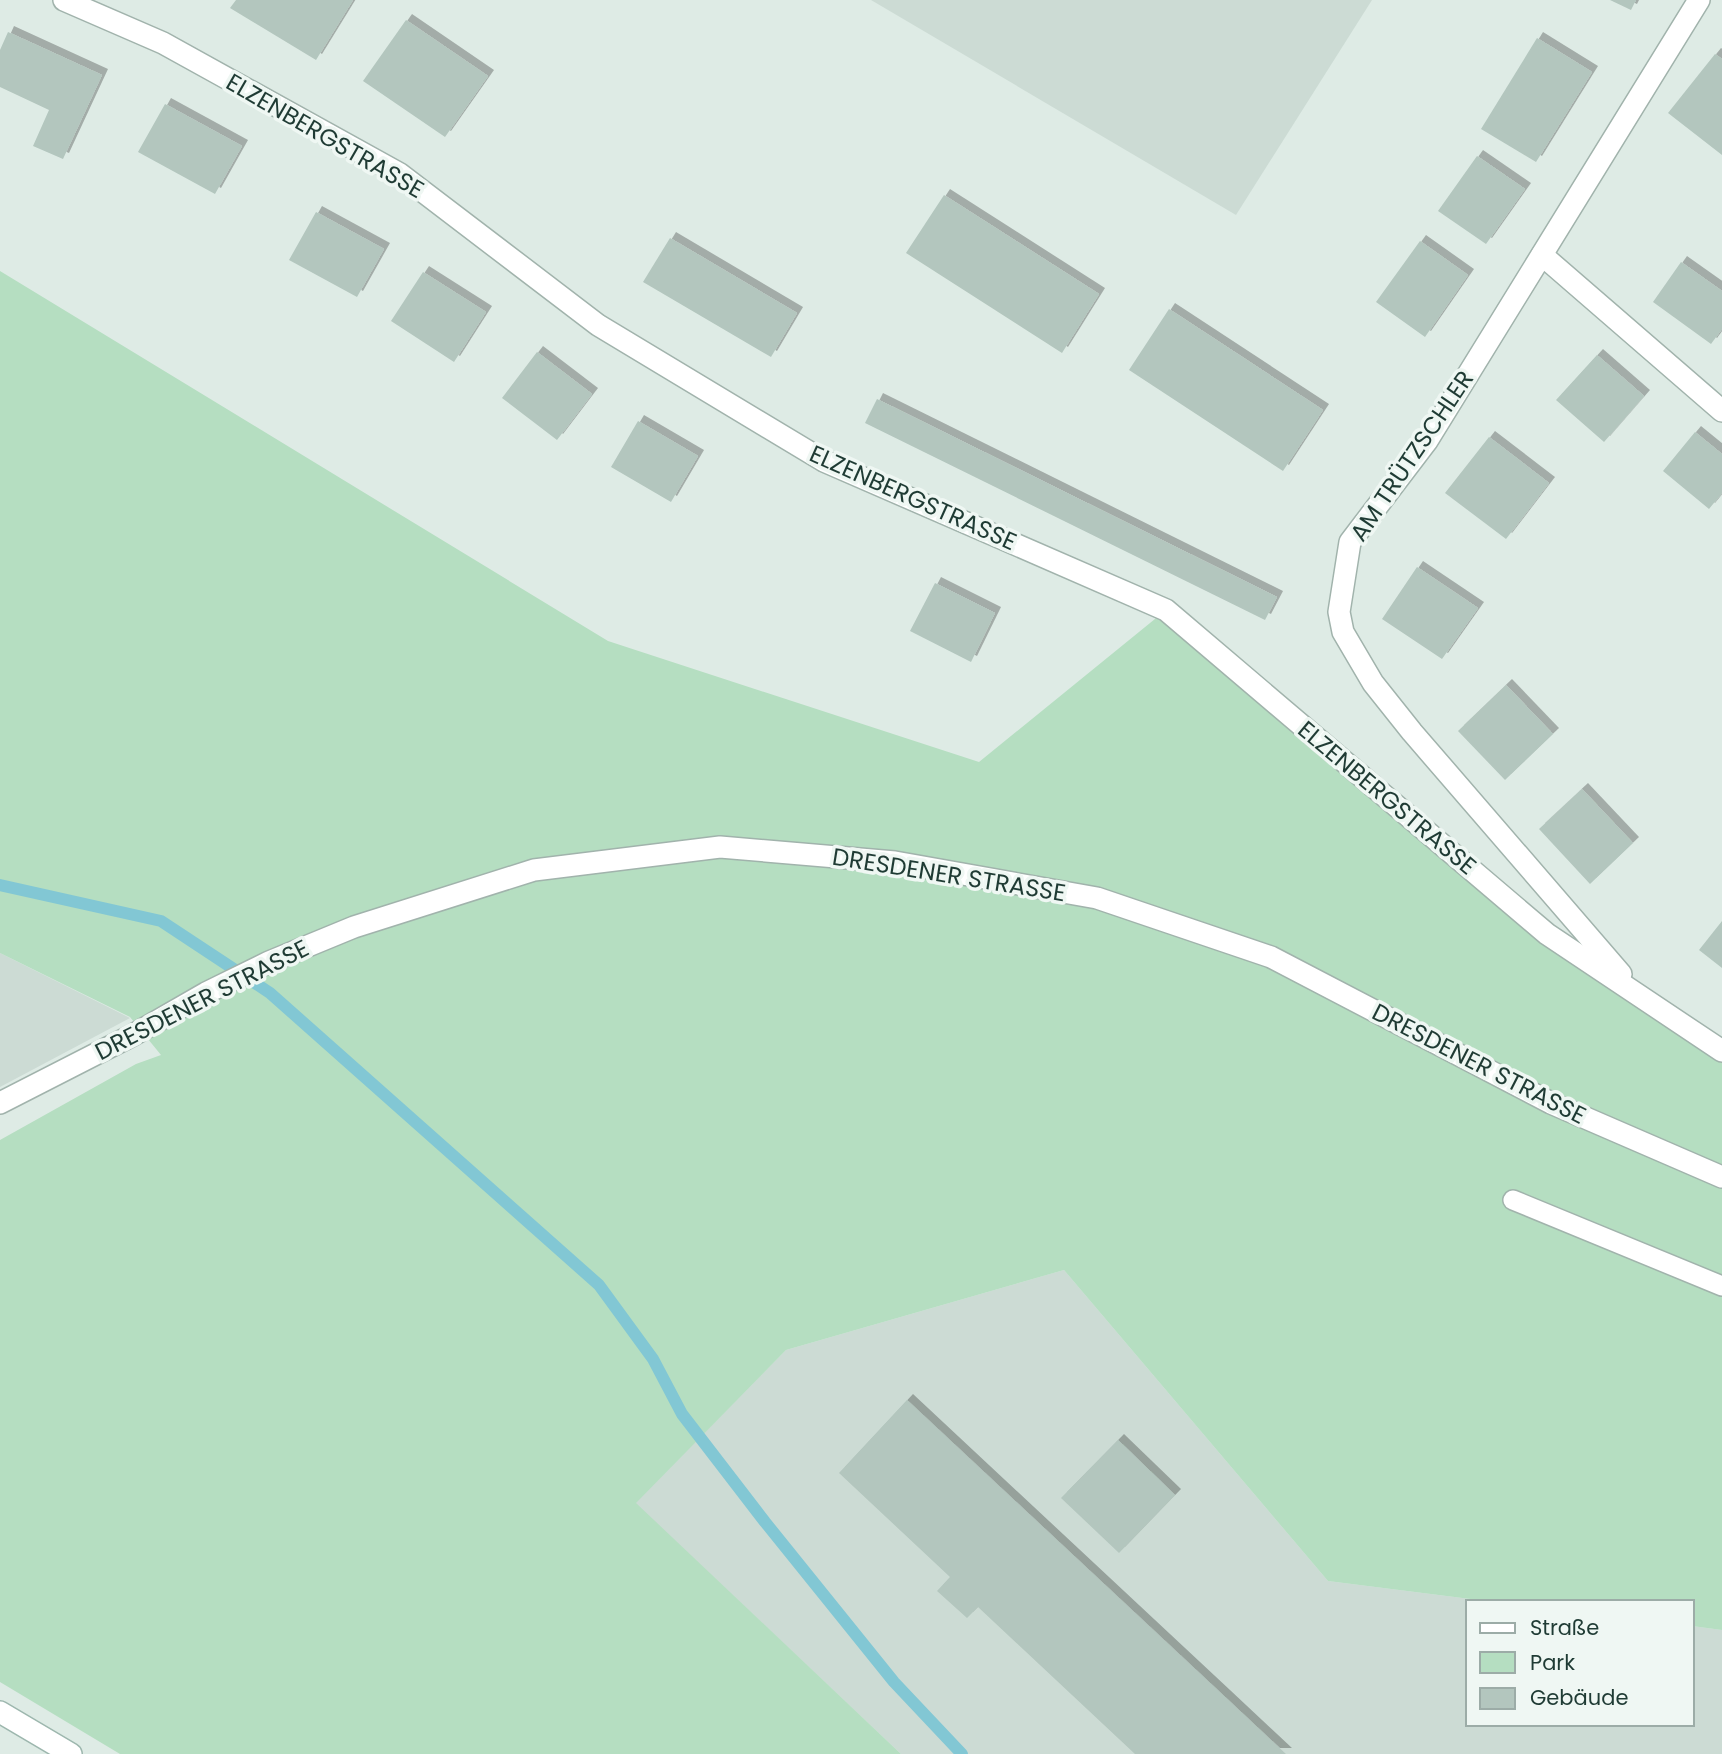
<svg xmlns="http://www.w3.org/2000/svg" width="1722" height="1754" font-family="Poppins,sans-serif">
<defs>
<filter id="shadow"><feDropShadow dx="6" dy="-6" stdDeviation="0" flood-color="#0004"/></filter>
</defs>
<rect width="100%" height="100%" fill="#deebe5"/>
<g fill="#ccdbd4">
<polygon points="871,0 1372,0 1236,215"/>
<polygon points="0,953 130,1018 0,1087"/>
<polygon points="1064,1270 1328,1581 1494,1602 1468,1602 1468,1724 1692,1724 1692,1626 1722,1630 1722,1754 901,1754 635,1503 786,1350"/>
</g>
<polygon fill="#b5dec1" points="0,271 608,641 979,762 1166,610 1547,934 1722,1051 1722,1630 1692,1626 1692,1602 1494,1602 1328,1581 1064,1270 786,1350 636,1503 901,1754 120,1754 0,1682 0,1140 136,1064 161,1055 130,1017 0,953"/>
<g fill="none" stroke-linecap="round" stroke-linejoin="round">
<polyline stroke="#82c7d4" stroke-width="12" points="0,885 161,921 270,993 599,1285 653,1359 682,1414 765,1522 894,1682 962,1754"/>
</g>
<g fill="#b3c6be" filter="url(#shadow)">
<polygon points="236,0 353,0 316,60 230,8"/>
<polygon points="1610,0 1636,0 1631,10"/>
<polygon points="406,20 488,76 445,137 363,81"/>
<polygon points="8,32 102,75 63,159 33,146 49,110 0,87 0,50"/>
<polygon points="1537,38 1592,72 1536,162 1481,129"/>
<polygon points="1715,54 1722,59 1722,155 1668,113"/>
<polygon points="165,104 242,146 215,194 138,152"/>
<polygon points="1477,156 1525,189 1486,244 1438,211"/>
<polygon points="944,195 1099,294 1062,353 906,253"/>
<polygon points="316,212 384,249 357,297 289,260"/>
<polygon points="670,238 797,313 771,357 643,282"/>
<polygon points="1420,241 1468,275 1425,337 1376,302"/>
<polygon points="1681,262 1722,291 1722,329 1711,344 1653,302"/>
<polygon points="423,272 486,312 454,362 391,321"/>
<polygon points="1169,309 1323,410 1283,471 1129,370"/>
<polygon points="537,352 592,394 557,440 502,398"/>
<polygon points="1597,355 1644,396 1604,442 1556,400"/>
<polygon points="877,399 1277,597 1265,620 865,423"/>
<polygon points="638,421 698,456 671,502 611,467"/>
<polygon points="1695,432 1722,454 1722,493 1709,509 1663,471"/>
<polygon points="1489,437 1549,483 1506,539 1445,493"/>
<polygon points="1417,567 1478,608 1442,659 1382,619"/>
<polygon points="935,583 995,613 971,662 910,631"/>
<polygon points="1506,685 1553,734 1505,780 1458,731"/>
<polygon points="1582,789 1633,843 1590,884 1539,829"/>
<polygon points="1722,921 1722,968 1699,950"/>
<polygon points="907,1400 1224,1696 1286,1754 1135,1754 978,1607 967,1618 937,1591 950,1577 839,1473"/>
<polygon points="1118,1440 1175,1495 1119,1553 1061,1498"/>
</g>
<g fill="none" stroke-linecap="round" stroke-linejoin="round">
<g stroke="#a1b3ac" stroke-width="22">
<polyline id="service" points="1513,1200 1722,1286"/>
</g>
<g stroke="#a1b3ac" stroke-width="24">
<g id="minor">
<polyline points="64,0 163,43 400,174 598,325 824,461 1166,610 1547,934 1722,1051"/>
<polyline points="1542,255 1722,411"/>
<polyline points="1621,974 1412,732 1373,683 1343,632 1339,612 1350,542 1427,441 1699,0"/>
</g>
</g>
<g stroke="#a1b3ac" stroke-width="24">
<polyline id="tertiary" points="0,1103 133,1035 206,993 269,962 354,927 534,870 720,847 895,862 1097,898 1271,957 1551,1103 1722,1177"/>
</g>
<g stroke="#9db7ae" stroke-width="24">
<polyline id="secondary" points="0,1712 71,1754"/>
</g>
<use href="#service" stroke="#fff" stroke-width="19"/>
<use href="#minor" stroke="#fff" stroke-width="21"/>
<use href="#tertiary" stroke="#fff" stroke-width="21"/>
<use href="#secondary" stroke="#fff" stroke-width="21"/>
</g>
<g text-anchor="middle" stroke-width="7" stroke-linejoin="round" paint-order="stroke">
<g font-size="24" fill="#1f3b34" stroke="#eff7f3">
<text transform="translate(325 136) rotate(30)" y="8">ELZENBERGSTRASSE</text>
<text transform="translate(1412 456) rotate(-56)" y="8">AM TRÜTZSCHLER</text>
<text transform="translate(913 498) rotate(24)" y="8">ELZENBERGSTRASSE</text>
<text transform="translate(1387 798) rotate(40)" y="8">ELZENBERGSTRASSE</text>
<text transform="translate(949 875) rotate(9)" y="8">DRESDENER STRASSE</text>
<text transform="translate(202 1000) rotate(-27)" y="8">DRESDENER STRASSE</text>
<text transform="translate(1479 1064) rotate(27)" y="8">DRESDENER STRASSE</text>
</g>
</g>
<rect x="1466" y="1600" width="228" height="126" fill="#eff7f3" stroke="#9caca7" stroke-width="2"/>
<rect x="1480" y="1623" width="35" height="10" fill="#ffffff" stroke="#9caca7" stroke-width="2"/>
<text x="1530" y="1635" font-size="21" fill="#1f3b34">Straße</text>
<rect x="1480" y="1652" width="35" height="21" fill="#b5dec1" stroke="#9caca7" stroke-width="2"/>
<text x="1530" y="1670" font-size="21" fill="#1f3b34">Park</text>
<rect x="1480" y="1688" width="35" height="21" fill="#b3c6be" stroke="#9caca7" stroke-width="2"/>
<text x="1530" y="1705" font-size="21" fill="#1f3b34">Gebäude</text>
</svg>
